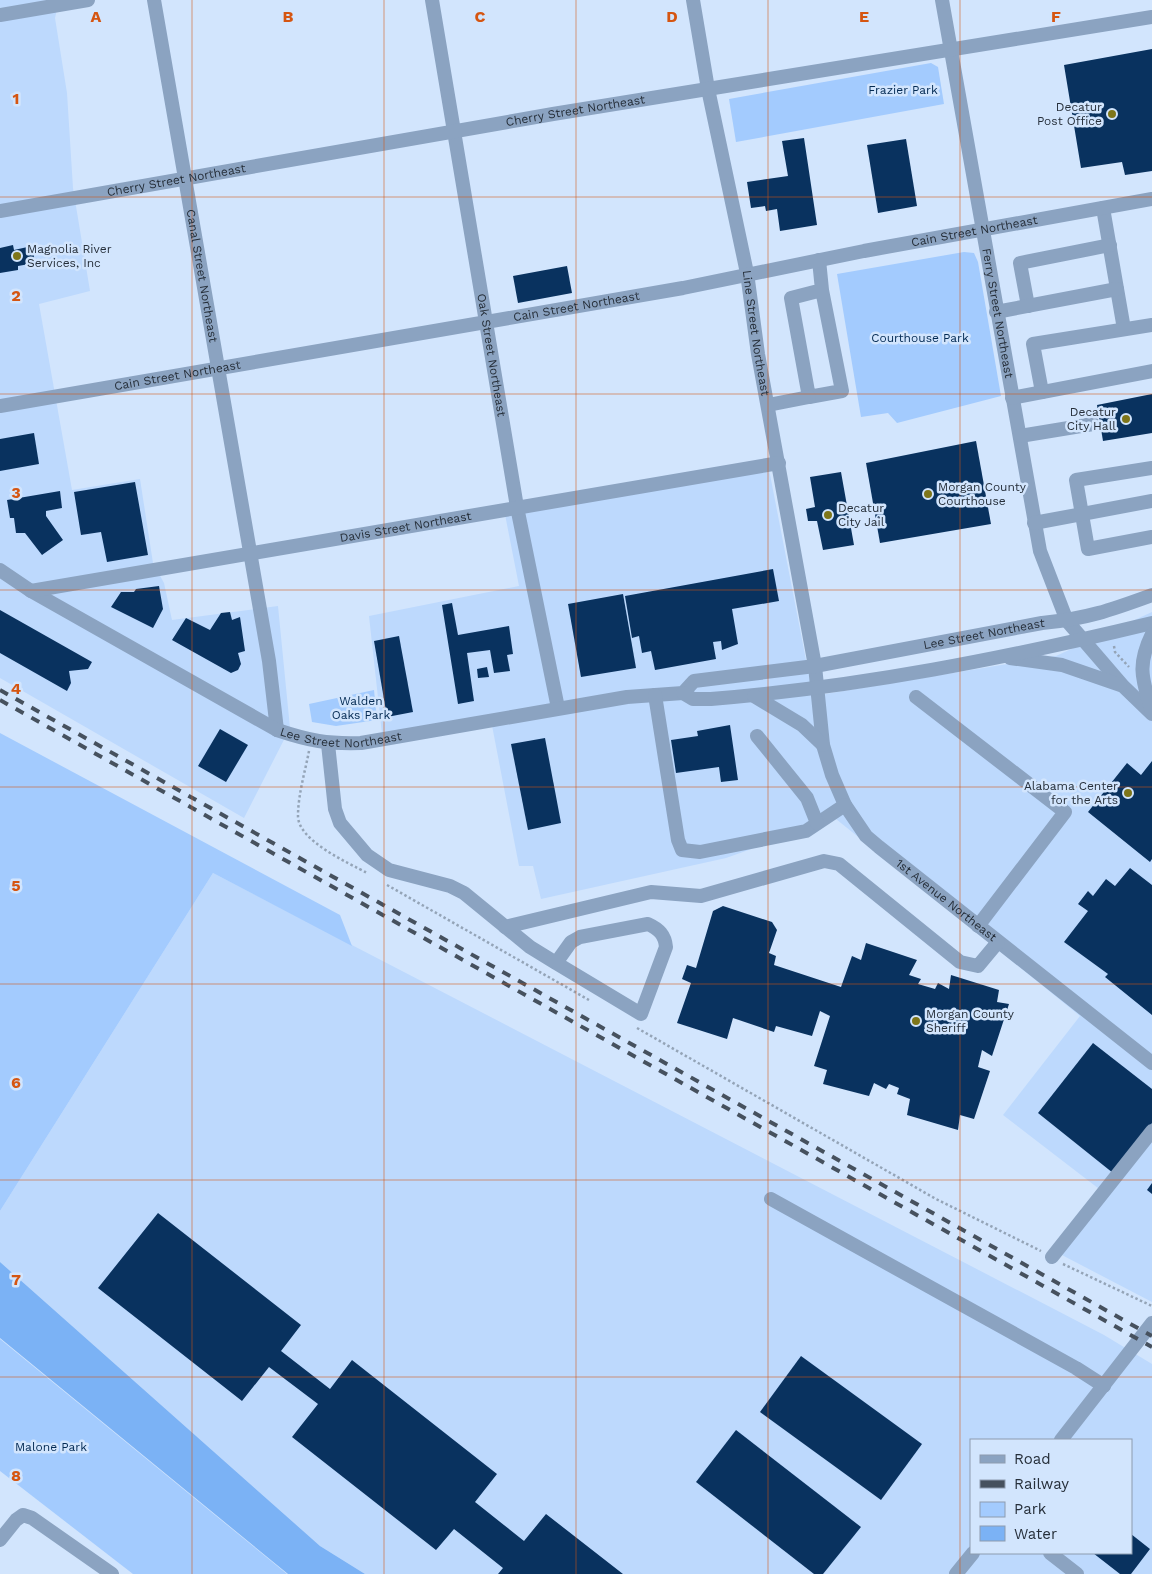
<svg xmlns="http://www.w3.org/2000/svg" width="1152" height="1574" font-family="'Work Sans',sans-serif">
<rect width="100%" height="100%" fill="#d2e5fd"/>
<g fill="#bdd9fd" fill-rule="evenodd">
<polygon points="0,0 59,0 55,18 67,93 73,188 90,291 39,304 72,490 140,479 153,563 164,583 172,620 278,606 290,728 244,818 0,678"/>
<polygon points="767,459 813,696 1056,656 1152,612 1152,1302 1060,1254 1107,1195 1003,1115 1080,1016 836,819 726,858 541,899 533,866 519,866 490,715 382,734 369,616 519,586 503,504"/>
<path d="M213,873L1104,1335L1152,1364V1574H365L320,1546L0,1262V1211ZM971,1440H1131V1553H971Z"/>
</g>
<g fill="#a3cbfe">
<polygon points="931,63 938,67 944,104 736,142 729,99"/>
<polygon points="964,252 974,253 978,262 1001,396 897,423 888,413 861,417 837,274"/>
<polygon points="374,690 377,720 336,726 312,722 309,704"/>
<polygon points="0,733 340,915 352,946 213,873 0,1211"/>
<polygon points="0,1339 287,1574 133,1574 0,1471"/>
</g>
<polygon fill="#7bb2f5" points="0,1262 320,1546 365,1574 288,1574 0,1338"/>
<g fill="#09325f">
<polygon points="1152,49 1152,171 1125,175 1122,162 1081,168 1064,65"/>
<polygon points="804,138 817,225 780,231 777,209 766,211 765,206 751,208 747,182 788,176 782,141"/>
<polygon points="906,139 917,206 878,213 867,145"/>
<polygon points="13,245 14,250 32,246 35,263 18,266 18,270 0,273 0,248"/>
<polygon points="567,266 572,293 518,303 513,276"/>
<polygon points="1152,394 1152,433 1103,441 1097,405"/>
<polygon points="34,433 39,464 0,471 0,439"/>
<polygon points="976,441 991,524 880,543 866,463"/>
<polygon points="841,472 854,545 823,550 817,521 808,521 806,509 815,507 810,477"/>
<polygon points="135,482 148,555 107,562 101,532 81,535 74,492"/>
<polygon points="60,491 62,508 46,511 46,516 63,540 42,555 25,533 16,533 14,518 10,518 7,500"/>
<polygon points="773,569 779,601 732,609 738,644 722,650 721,641 713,642 716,659 655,670 651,651 642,653 639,636 632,638 625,596"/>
<polygon points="159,586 163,609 153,628 111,607 121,592 134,592 136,589"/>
<polygon points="623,594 636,668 581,677 568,604"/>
<polygon points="452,603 458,635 509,626 513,654 507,655 510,671 494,673 490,650 467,653 474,701 458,704 442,605"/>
<polygon points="0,610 92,662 88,669 69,671 71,683 67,691 0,653"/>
<polygon points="230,612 232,620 240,617 245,651 238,653 241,664 238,670 231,673 172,640 186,618 210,630 221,613"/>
<polygon points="399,636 413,712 387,717 374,641"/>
<polygon points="487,667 489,677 478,678 477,669"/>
<polygon points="730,725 738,780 721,782 719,767 676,773 671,740 698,736 697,731"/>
<polygon points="220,729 248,745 226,782 198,766"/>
<polygon points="545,738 561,823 528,830 511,744"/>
<polygon points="1152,761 1152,859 1150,862 1088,812 1127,763 1141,775"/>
<polygon points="1130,868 1152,885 1152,1015 1105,977 1108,974 1064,942 1088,911 1078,904 1088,891 1093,896 1106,879 1115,886"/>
<polygon points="723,906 772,922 777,930 769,953 776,956 774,965 841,987 852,956 861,960 866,943 917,960 909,975 921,979 918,984 935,989 938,983 949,989 951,975 999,990 997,1002 1009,1004 992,1056 982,1050 978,1067 990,1071 974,1119 960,1115 958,1130 907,1115 910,1099 897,1094 899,1088 889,1084 886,1089 874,1083 869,1096 823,1084 827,1070 814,1066 830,1016 820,1011 812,1036 776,1026 774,1032 733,1018 727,1039 677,1023 691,983 682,979 687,965 696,968 713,911"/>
<polygon points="1093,1043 1152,1089 1152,1123 1113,1173 1038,1113"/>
<polygon points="1152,1183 1152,1194 1147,1190"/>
<polygon points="158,1213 301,1325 281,1351 330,1389 352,1360 497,1474 475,1502 524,1541 546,1514 623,1574 498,1574 503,1568 454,1529 436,1550 292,1437 318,1404 269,1367 242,1401 98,1288"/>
<polygon points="801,1356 922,1444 881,1500 760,1412"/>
<polygon points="736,1430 861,1527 823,1574 814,1574 696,1482"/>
<polygon points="1131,1534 1150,1549 1131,1574 1120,1574 1093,1553 1131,1553"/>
</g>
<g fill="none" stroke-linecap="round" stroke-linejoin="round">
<g stroke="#94a4b7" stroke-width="2.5" stroke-dasharray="2.5 2.5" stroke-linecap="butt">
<polyline points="1114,646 1115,652 1129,667"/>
<path d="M309,751C305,772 298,795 298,816C298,841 349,863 367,873"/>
<polyline points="387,885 589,1000"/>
<polyline points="637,1028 936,1199 1041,1251"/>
<polyline points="1063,1264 1152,1306"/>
</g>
<g stroke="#8ba3c1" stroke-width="14">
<path id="s1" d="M154,0L269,661L277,730"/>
<path id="s2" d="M432,0L517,507L558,708"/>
<path id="s3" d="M693,0L708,89L747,273L758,354L815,666L823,745L832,775L845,805L866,836L879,847L1152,1063"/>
<path id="s4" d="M942,0L1040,551L1067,621L1123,686L1152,714"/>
<polyline points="0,15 88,0"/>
<polyline points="1103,208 1124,329"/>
<path id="s5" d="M0,211L553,114L1152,17"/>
<polyline points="819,260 822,290 791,298 809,397 842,391 822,290"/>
<polyline points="1028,306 1020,263 1110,245"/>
<polyline points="996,312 1117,289"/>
<polyline points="1042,392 1033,344 1152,325"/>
<polyline points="1012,398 1152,371"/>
<polyline points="768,405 809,397"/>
<path id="s6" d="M0,406L683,288L864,251L1152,199"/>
<polyline points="1020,436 1093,424"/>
<polyline points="1152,468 1076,480 1088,549 1152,537"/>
<polyline points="1034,523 1152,501"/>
<path id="s7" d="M0,570L31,591L277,730C310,741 327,744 361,743L627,697L683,693L694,681L815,666L1042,623C1086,619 1111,610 1152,595"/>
<path id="s8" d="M31,591L779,463"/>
<polyline points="1010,658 1062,665 1120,685"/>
<path d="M683,693L693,699H711C860,687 1007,658 1152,623"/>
<polyline points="655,695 678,840 682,850 700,852 806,831 845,805"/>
<polyline points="754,696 802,725 823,745"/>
<polyline points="916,697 1065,812 978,926"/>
<path d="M1152,713C1143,680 1136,667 1152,634"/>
<polyline points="757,736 807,798 817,823"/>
<path d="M328,744L335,809L340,823L367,855L389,870L450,886L464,893L530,947L556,963L571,942L580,937L648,924C659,929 665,935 666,947L641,1014L556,963"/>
<polyline points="505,927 651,892 701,896 824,861 839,864 960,962 978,966 998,942"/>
<polyline points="771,1199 1076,1368 1104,1386"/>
<polyline points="1052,1257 1152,1131"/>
<polyline points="1061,1440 1152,1323"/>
<polyline points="0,1540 16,1520 23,1515 32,1518 112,1574"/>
<polyline points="1050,1553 1077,1574"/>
<polyline points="956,1574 973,1553"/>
</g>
<g stroke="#46515e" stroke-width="4" stroke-dasharray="9 9" stroke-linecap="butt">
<polyline points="0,690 1152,1336"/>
<polyline points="0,700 1152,1347"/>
</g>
</g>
<path fill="none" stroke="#d55511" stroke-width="1" stroke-opacity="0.55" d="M192,0V1574M384,0V1574M576,0V1574M768,0V1574M960,0V1574M0,197H1152M0,394H1152M0,590H1152M0,787H1152M0,984H1152M0,1180H1152M0,1377H1152"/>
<g fill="#7e761a" stroke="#d2e5fd" stroke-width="2">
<circle cx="1112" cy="114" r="5"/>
<circle cx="17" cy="256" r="5"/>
<circle cx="1126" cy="419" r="5"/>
<circle cx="928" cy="494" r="5"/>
<circle cx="828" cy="515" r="5"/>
<circle cx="1128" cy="793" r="5"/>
<circle cx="916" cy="1021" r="5"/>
</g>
<g text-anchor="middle" stroke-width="5" stroke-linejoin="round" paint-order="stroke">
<g font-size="12" fill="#032a53" stroke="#d2e5fd">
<text x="903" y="94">Frazier Park</text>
<text x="920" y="342">Courthouse Park</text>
<text x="361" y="705">Walden<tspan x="361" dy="14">Oaks Park</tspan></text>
<text x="51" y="1451">Malone Park</text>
</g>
<g font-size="12" fill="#262f3a" stroke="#d2e5fd" text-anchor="start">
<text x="1102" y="111" text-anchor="end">Decatur<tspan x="1102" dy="14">Post Office</tspan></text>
<text x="27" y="253">Magnolia River<tspan x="27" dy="14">Services, Inc</tspan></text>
<text x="1116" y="416" text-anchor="end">Decatur<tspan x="1116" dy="14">City Hall</tspan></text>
<text x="938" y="491">Morgan County<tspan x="938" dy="14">Courthouse</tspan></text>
<text x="838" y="512">Decatur<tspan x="838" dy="14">City Jail</tspan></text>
<text x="1118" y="790" text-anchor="end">Alabama Center<tspan x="1118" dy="14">for the Arts</tspan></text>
<text x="926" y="1018">Morgan County<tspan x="926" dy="14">Sheriff</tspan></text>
</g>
<g font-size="12" fill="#262f3a" stroke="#d2e5fd">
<text dy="4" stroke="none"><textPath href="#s5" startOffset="584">Cherry Street Northeast</textPath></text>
<text dy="4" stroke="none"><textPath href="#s5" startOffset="179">Cherry Street Northeast</textPath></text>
<text dy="4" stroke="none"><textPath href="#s6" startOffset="990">Cain Street Northeast</textPath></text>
<text dy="4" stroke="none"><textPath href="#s1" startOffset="280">Canal Street Northeast</textPath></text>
<text dy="4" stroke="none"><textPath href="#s6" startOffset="585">Cain Street Northeast</textPath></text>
<text dy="4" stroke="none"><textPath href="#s4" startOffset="318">Ferry Street Northeast</textPath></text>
<text dy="4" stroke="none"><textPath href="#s3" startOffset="339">Line Street Northeast</textPath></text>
<text dy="4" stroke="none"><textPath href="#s2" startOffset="360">Oak Street Northeast</textPath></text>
<text dy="4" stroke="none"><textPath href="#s6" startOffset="180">Cain Street Northeast</textPath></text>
<text dy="4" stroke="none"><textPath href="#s8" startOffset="380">Davis Street Northeast</textPath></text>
<text dy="4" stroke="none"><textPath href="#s7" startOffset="1042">Lee Street Northeast</textPath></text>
<text dy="4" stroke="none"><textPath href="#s7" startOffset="385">Lee Street Northeast</textPath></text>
<text dy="4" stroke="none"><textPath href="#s3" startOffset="961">1st Avenue Northeast</textPath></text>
</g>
</g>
<g font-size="16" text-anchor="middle" font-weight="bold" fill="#d55511" stroke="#d2e5fd" stroke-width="5" stroke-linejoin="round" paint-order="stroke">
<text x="96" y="22">A</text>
<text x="288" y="22">B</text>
<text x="480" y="22">C</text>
<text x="672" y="22">D</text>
<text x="864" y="22">E</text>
<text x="1056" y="22">F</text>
<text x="16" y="104">1</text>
<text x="16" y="301">2</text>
<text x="16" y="498">3</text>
<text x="16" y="694">4</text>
<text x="16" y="891">5</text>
<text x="16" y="1088">6</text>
<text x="16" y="1285">7</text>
<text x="16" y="1481">8</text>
</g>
<rect x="970" y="1439" width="162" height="115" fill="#d2e5fd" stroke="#8d9caf"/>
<rect x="980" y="1455" width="25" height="8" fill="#8ba3c1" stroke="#8d9caf"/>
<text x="1014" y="1464" font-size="15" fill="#262f3a">Road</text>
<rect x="980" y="1480" width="25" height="8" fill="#46515e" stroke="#8d9caf"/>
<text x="1014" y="1489" font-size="15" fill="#262f3a">Railway</text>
<rect x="980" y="1502" width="25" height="15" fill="#a3cbfe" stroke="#8d9caf"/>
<text x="1014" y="1514" font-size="15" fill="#262f3a">Park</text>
<rect x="980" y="1526" width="25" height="15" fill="#7bb2f5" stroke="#8d9caf"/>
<text x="1014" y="1539" font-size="15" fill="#262f3a">Water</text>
</svg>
